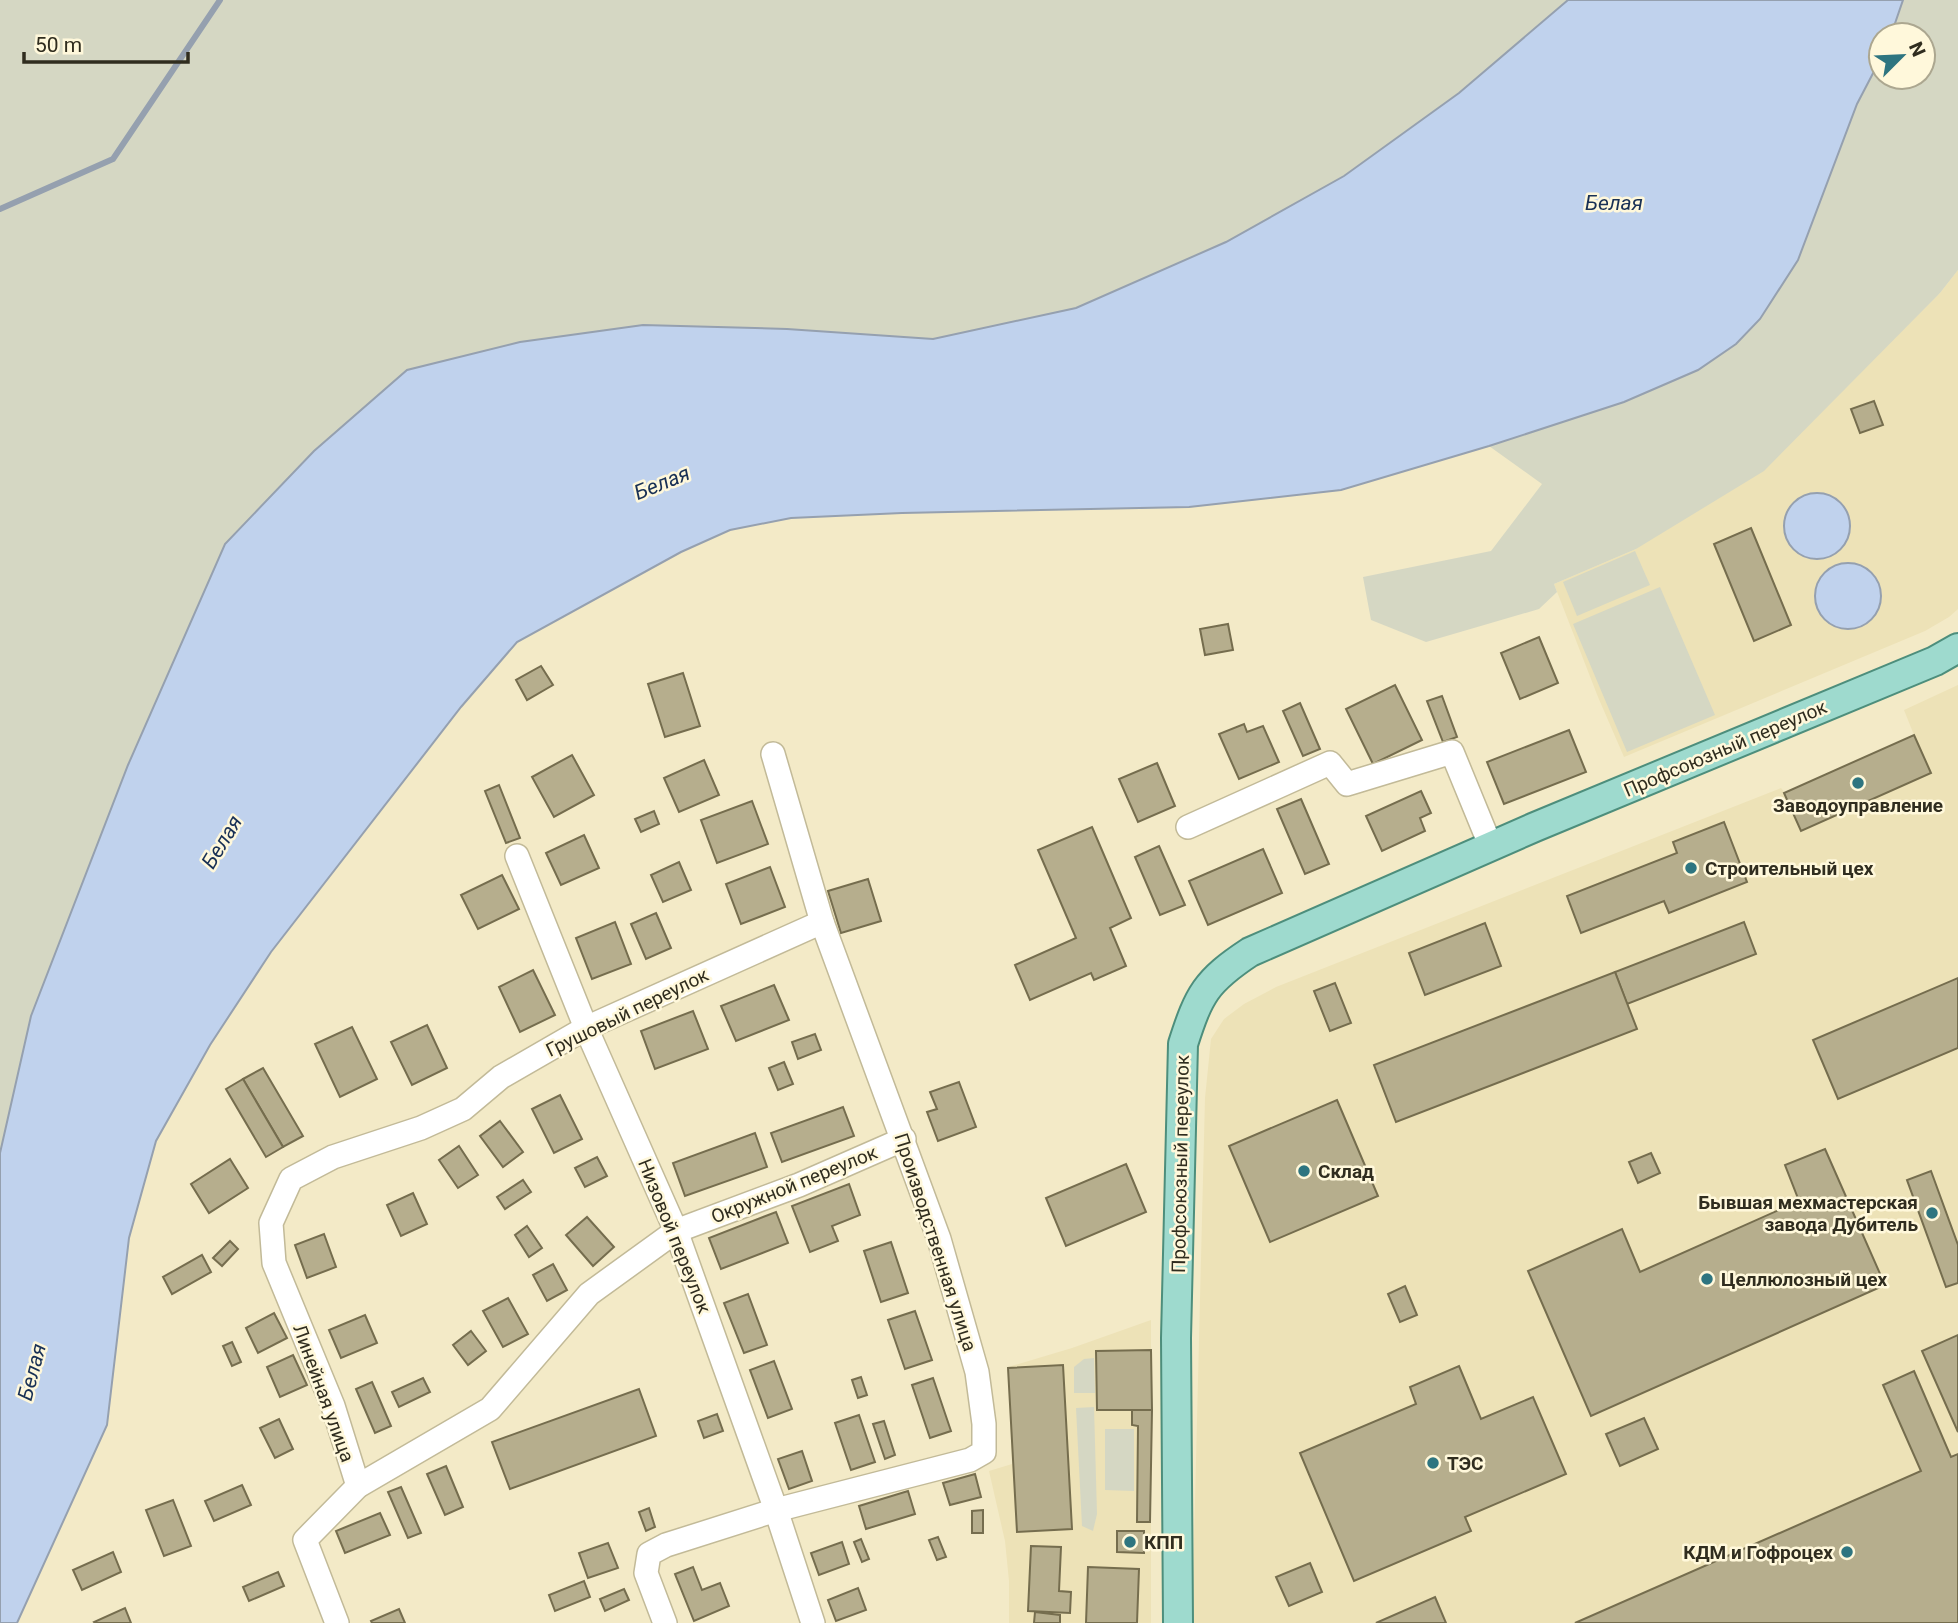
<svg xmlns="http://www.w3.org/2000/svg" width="1958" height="1623" font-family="Roboto,sans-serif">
<rect width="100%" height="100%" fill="#f3eac7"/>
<g fill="#ede2b7">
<polygon points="1958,270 1958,609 1949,617 1925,631 1624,757 1598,697 1554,584 1636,549 1863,369 1940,293"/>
<polygon points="1958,685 1958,1623 1192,1623 1205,1098 1211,1039 1224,1019 1244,1004 1276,987 1781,788 1785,793 1914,735 1904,710"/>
<polygon points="1151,1320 1151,1623 1009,1623 1009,1581 1005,1541 989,1471 1012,1464 1008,1367 1072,1348"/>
</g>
<g fill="#d5d7c3">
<polygon points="0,0 1568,0 1459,93 1344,176 1226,242 1076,308 933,339 787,329 643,325 520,342 407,370 314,451 225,545 31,1016 0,1153"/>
<polygon points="1903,0 1958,0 1958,270 1940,293 1764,471 1636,549 1554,584 1557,592 1539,609 1426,642 1371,620 1363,577 1491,551 1542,484 1489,446 1624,402 1698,370 1736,344 1760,319 1798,260 1857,104 1881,58 1881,77 1923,77 1923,35 1891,35"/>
<polygon points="1635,551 1650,585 1577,616 1563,582"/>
<polygon points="1660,587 1715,715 1627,752 1573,624"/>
<polygon points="1094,1358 1095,1393 1074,1393 1074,1367 1084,1359"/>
<polygon points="1094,1407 1097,1514 1093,1531 1082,1526 1076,1408"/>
<polygon points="1105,1429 1134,1429 1134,1491 1105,1490"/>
</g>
<g fill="#c0d2ed" stroke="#95a0af" stroke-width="2">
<polygon points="1568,0 1903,0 1891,35 1881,35 1881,58 1857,104 1798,260 1760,319 1736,344 1698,370 1624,402 1489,446 1341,490 1189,507 902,513 791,518 730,530 681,552 517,642 461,707 271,952 210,1045 156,1141 129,1238 107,1425 17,1623 0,1623 0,1153 31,1016 128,765 225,544 314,451 407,370 520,342 643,325 787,329 933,339 1076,308 1226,242 1344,176 1459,93"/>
<circle cx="1817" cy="526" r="33"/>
<circle cx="1848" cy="596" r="33"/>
</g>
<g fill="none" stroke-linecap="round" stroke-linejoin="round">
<polyline stroke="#95a0af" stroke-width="6" points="0,209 113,159 220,0"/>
</g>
<g fill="#b6ae8d" stroke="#756d4e" stroke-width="2">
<polygon points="1874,401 1883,425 1860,433 1851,409"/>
<polygon points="1751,528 1791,625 1754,641 1714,544"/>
<polygon points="1228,624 1233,650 1205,655 1200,629"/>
<polygon points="1539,637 1558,683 1520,699 1501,653"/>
<polygon points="541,666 553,685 527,700 516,680"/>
<polygon points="683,673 700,726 665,737 648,684"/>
<polygon points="1395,685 1422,740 1373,764 1346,709"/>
<polygon points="1442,696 1457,737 1443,742 1427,701"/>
<polygon points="1300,703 1320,749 1303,756 1283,711"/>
<polygon points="1244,724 1247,732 1263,726 1279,762 1239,779 1219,734"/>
<polygon points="1569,730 1586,772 1504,804 1487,762"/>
<polygon points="1914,735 1931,773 1801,831 1784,793"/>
<polygon points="572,755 594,795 554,817 532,777"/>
<polygon points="704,760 719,795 679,812 664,778"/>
<polygon points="1157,763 1175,806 1138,822 1119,779"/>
<polygon points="499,785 520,838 506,843 485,791"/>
<polygon points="1421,791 1431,813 1420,818 1425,831 1382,851 1366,816"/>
<polygon points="1301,799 1329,864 1305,874 1277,809"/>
<polygon points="752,801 768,844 717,863 701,820"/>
<polygon points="654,811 659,824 641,832 635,819"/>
<polygon points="1724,822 1747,882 1669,913 1664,901 1581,933 1567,896 1677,853 1673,842"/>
<polygon points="1092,827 1131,918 1110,928 1126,966 1094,980 1091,973 1030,1000 1015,965 1076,938 1038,850"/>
<polygon points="584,835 599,868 561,885 546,853"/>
<polygon points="1159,846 1185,905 1160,915 1135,857"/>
<polygon points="1263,849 1282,893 1208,925 1189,881"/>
<polygon points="679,862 691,890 663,902 651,875"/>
<polygon points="770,867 785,907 741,924 726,884"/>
<polygon points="502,875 519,909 478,929 461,895"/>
<polygon points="868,879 881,921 841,933 828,891"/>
<polygon points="656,913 671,948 646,959 631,924"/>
<polygon points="615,922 631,964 592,979 576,938"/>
<polygon points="1744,922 1756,954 1627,1004 1615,972"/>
<polygon points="1485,923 1501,966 1425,995 1409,953"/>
<polygon points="533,970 555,1015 520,1032 499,987"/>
<polygon points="1615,972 1637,1029 1396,1122 1374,1065"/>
<polygon points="1958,978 1958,1048 1838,1099 1813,1040"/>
<polygon points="1335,983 1351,1023 1330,1031 1314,991"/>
<polygon points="774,985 789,1020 736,1041 721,1006"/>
<polygon points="693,1011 708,1049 655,1069 641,1031"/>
<polygon points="427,1025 447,1068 412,1085 391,1042"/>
<polygon points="352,1027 377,1079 340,1097 315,1044"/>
<polygon points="815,1034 821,1050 798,1059 792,1042"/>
<polygon points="784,1062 793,1084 778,1090 769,1068"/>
<polygon points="263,1068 303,1136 283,1147 243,1079"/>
<polygon points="243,1079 283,1147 266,1157 226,1089"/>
<polygon points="959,1082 976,1127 938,1141 927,1112 937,1109 930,1092"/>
<polygon points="560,1095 582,1139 554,1153 532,1109"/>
<polygon points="1337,1100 1378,1196 1270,1242 1229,1146"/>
<polygon points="843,1107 854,1136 782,1162 771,1133"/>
<polygon points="500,1121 523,1152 503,1167 480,1136"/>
<polygon points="755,1133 767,1167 685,1196 673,1163"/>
<polygon points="459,1146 478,1175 458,1188 439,1160"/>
<polygon points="1825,1149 1885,1285 1591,1416 1528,1271 1622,1229 1640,1272 1799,1201 1785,1165"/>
<polygon points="1651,1153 1660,1173 1638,1183 1629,1162"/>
<polygon points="597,1157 607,1176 585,1187 575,1168"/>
<polygon points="230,1159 248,1188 209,1213 191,1184"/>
<polygon points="1126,1164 1146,1212 1066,1246 1046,1198"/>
<polygon points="1931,1171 1958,1245 1958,1283 1946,1287 1907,1180"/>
<polygon points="523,1180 531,1192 505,1209 497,1197"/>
<polygon points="849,1184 860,1215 832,1226 838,1241 810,1252 792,1206"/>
<polygon points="413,1193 427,1224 401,1236 387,1205"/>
<polygon points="776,1212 788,1243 721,1269 709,1238"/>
<polygon points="587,1217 614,1247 593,1266 566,1235"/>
<polygon points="527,1226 542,1248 529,1257 515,1235"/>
<polygon points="324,1234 336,1267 307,1278 295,1245"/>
<polygon points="230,1241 238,1249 222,1266 213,1258"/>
<polygon points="891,1242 908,1293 881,1302 864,1251"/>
<polygon points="202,1255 211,1272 172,1294 163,1277"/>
<polygon points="553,1264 567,1290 547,1301 533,1275"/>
<polygon points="1405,1286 1417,1315 1400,1322 1388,1294"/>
<polygon points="748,1294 767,1345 744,1353 724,1303"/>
<polygon points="508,1298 528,1334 503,1347 483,1311"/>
<polygon points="915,1311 932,1360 905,1369 888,1320"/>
<polygon points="274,1313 287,1338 258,1353 246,1328"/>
<polygon points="365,1315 377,1343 341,1358 329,1330"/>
<polygon points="471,1331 486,1351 468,1365 453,1345"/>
<polygon points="1958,1335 1958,1432 1922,1351"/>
<polygon points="232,1342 241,1362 232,1366 223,1346"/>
<polygon points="1151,1350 1152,1410 1097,1410 1096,1351"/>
<polygon points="293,1355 307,1385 280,1397 267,1367"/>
<polygon points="774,1361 792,1409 768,1418 750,1370"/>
<polygon points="1063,1365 1072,1529 1017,1532 1008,1368"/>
<polygon points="1459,1366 1481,1419 1533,1397 1566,1474 1465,1517 1471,1531 1354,1581 1300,1453 1416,1404 1410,1387"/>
<polygon points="1914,1371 1951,1457 1958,1454 1958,1623 1575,1623 1921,1471 1883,1385"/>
<polygon points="861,1377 867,1395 858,1398 852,1380"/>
<polygon points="423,1378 430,1392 399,1407 392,1392"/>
<polygon points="933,1378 951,1431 930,1438 912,1385"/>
<polygon points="372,1382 391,1426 375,1433 356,1389"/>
<polygon points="639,1389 656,1436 510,1489 492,1442"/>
<polygon points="1132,1410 1152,1410 1150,1522 1137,1522 1138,1426 1132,1425"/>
<polygon points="717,1414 723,1431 704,1438 698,1421"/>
<polygon points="859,1415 875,1462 851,1470 835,1423"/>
<polygon points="1644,1418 1658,1449 1620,1466 1606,1434"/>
<polygon points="279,1419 293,1449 275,1458 260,1428"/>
<polygon points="884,1421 895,1455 885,1459 873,1424"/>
<polygon points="802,1451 812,1481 789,1489 778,1459"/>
<polygon points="446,1466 463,1507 445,1515 427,1474"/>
<polygon points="975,1474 981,1497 950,1505 943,1483"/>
<polygon points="242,1485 251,1505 214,1521 205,1501"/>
<polygon points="401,1487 421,1533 408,1538 388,1492"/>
<polygon points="908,1491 915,1514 866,1529 859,1506"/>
<polygon points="173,1500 191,1546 164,1556 146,1510"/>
<polygon points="649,1508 655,1527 646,1531 639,1512"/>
<polygon points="983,1510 983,1533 972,1533 972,1511"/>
<polygon points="380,1513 390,1535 345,1553 336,1531"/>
<polygon points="1117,1531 1144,1531 1144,1553 1117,1552"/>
<polygon points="938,1537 946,1557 937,1560 929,1540"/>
<polygon points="861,1539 869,1559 862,1562 854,1542"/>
<polygon points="842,1542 849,1564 819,1575 811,1553"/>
<polygon points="608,1543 618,1568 588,1578 579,1553"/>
<polygon points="1031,1546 1061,1547 1059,1591 1071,1592 1070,1613 1028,1611"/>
<polygon points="113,1552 121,1572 82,1590 73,1570"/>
<polygon points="1310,1563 1322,1592 1289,1606 1276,1577"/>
<polygon points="693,1567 702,1590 720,1583 729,1606 694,1621 675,1574"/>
<polygon points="1088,1567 1139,1569 1137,1623 1086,1623"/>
<polygon points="278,1572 284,1586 249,1601 243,1587"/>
<polygon points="584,1581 590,1597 555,1611 549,1595"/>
<polygon points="858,1588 866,1610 836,1621 828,1600"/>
<polygon points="624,1589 629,1600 605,1611 600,1599"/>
<polygon points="1435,1597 1446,1623 1376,1623"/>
<polygon points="125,1608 131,1623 95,1623 94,1622"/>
<polygon points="399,1609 405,1623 372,1623 371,1621"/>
<polygon points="1035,1612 1060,1615 1060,1623 1034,1623"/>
</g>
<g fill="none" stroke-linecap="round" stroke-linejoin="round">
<g stroke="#c2ba98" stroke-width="26">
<g id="minor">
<polyline points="1188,827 1330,763 1347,784 1452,752 1491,847"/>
<polyline points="517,856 586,1028 676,1231 776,1510 813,1623"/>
<polyline points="358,1486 333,1406 274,1263 271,1223 291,1179 333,1157 421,1128 463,1109 501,1077 586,1028 822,922"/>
<polyline points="337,1623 305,1540 358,1486 490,1409 589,1294 676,1231 799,1185 904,1139"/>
<polyline points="665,1623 646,1573 649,1554 666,1545 776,1510 970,1460 984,1452 984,1424 977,1372 939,1239 822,922 773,754"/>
</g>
</g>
<g stroke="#4d8e7c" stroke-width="32">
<path id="major" d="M1178,1623L1176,1338L1183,1044C1199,994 1206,981 1250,952L1535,827L1935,661L1958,648"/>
</g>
<use href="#minor" stroke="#fff" stroke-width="23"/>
<use href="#major" stroke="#9edace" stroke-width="28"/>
</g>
<g fill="#2e7580" stroke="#fff8db" stroke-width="2.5">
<circle cx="1858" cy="783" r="7"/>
<circle cx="1691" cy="868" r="7"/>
<circle cx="1304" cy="1171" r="7"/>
<circle cx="1932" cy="1213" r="7"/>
<circle cx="1707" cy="1279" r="7"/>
<circle cx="1433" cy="1463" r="7"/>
<circle cx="1130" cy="1542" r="7"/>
<circle cx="1847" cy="1552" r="7"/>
</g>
<g text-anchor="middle" stroke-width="5" stroke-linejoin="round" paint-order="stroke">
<g font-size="19" fill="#302d1f" stroke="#fff8db">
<text transform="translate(1725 748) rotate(-23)" y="7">Профсоюзный переулок</text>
<text transform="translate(627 1012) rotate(-26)" y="7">Грушовый переулок</text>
<text transform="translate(1180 1164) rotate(-89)" y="7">Профсоюзный переулок</text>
<text transform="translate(794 1184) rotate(-22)" y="7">Окружной переулок</text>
<text transform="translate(675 1236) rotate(68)" y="7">Низовой переулок</text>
<text transform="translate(936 1242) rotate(72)" y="7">Производственная улица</text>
<text transform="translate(324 1393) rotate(70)" y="7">Линейная улица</text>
</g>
<g font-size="19" font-weight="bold" fill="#302d1f" stroke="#fff8db" text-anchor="start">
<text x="1858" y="812" text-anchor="middle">Заводоуправление</text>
<text x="1705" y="875">Строительный цех</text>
<text x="1318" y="1178">Склад</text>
<text x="1918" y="1209" text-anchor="end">Бывшая мехмастерская<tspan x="1918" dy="22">завода Дубитель</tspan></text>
<text x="1721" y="1286">Целлюлозный цех</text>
<text x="1447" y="1470">ТЭС</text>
<text x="1144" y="1549">КПП</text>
<text x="1833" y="1559" text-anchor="end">КДМ и Гофроцех</text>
</g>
<g font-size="21" font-style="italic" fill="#183055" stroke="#fff8db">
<text x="1614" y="210">Белая</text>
<text transform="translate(662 483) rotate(-22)" y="7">Белая</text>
<text transform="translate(222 842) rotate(-59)" y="7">Белая</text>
<text transform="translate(32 1372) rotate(-75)" y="7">Белая</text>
</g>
</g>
<g transform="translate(1902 56) rotate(66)"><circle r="33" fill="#fff8db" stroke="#aca790" stroke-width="2"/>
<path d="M0-5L12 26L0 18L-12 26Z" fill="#2e7580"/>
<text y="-10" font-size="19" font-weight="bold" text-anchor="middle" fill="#302d1f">N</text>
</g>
<path d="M24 52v10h164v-10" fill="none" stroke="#302d1f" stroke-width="3.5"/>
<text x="35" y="52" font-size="21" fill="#302d1f" stroke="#fff8db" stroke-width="5" paint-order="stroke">50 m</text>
</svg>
